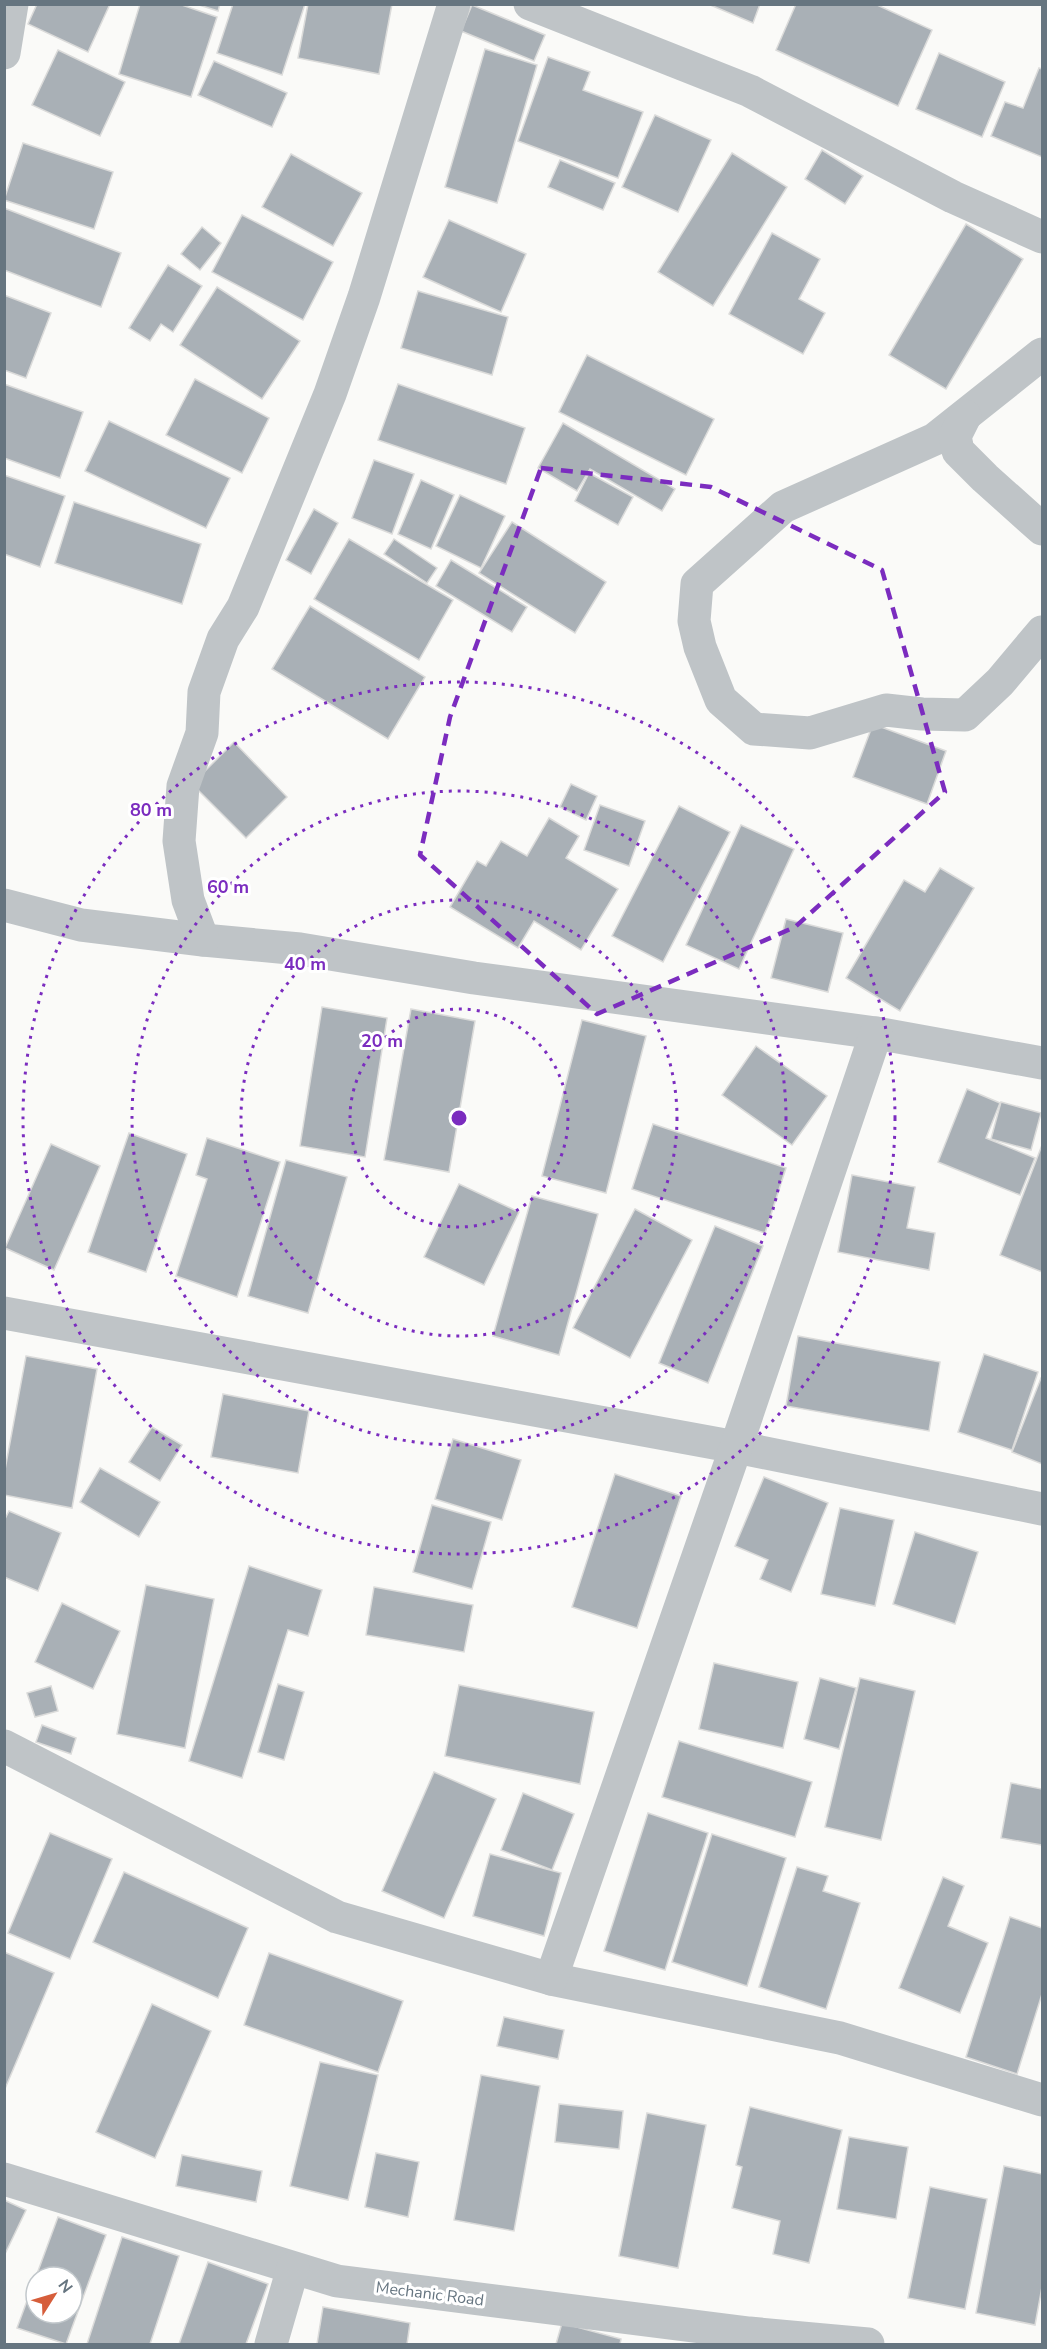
<svg xmlns="http://www.w3.org/2000/svg" width="1047" height="2349" font-family="'Nunito Sans',sans-serif">
<rect width="100%" height="100%" fill="#fafaf8"/>
<g fill="#a9b0b6" stroke="#dbdbda" stroke-width="1.5" fill-rule="evenodd">
<polygon points="37,4 110,4 88,52 28,24"/>
<polygon points="140,4 179,4 217,17 191,97 119,74"/>
<polygon points="196,4 220,4 218,11"/>
<polygon points="233,4 305,4 282,75 217,53"/>
<polygon points="308,4 392,4 379,74 298,58"/>
<polygon points="708,4 760,4 753,23"/>
<polygon points="796,4 875,4 932,30 898,106 776,50"/>
<polygon points="472,5 545,35 534,61 461,31"/>
<polygon points="485,49 537,65 497,203 445,187"/>
<polygon points="58,50 125,82 100,136 32,105"/>
<polygon points="939,53 1005,82 982,137 916,109"/>
<polygon points="548,57 590,72 583,90 643,112 618,178 518,141"/>
<polygon points="214,61 287,93 272,127 198,95"/>
<polygon points="1039,68 1042,69 1042,157 991,136 1005,102 1023,108"/>
<polygon points="655,115 711,140 678,212 622,187"/>
<polygon points="23,143 113,172 94,229 4,200"/>
<polygon points="822,150 863,176 845,204 805,179"/>
<polygon points="732,153 787,187 713,306 658,272"/>
<polygon points="291,154 362,193 333,246 262,207"/>
<polygon points="560,160 615,183 603,210 548,187"/>
<polygon points="4,208 121,253 101,307 4,270"/>
<polygon points="242,215 333,262 303,320 212,272"/>
<polygon points="449,220 526,254 501,312 423,277"/>
<polygon points="966,224 1023,259 946,389 889,355"/>
<polygon points="202,227 221,243 200,270 181,254"/>
<polygon points="772,233 820,259 799,299 825,313 803,354 729,314"/>
<polygon points="168,265 202,286 173,332 161,324 150,341 129,328"/>
<polygon points="217,287 300,341 262,399 180,345"/>
<polygon points="418,291 508,317 492,375 401,348"/>
<polygon points="4,295 51,313 26,378 4,370"/>
<polygon points="587,355 714,419 686,475 559,412"/>
<polygon points="195,379 269,418 242,473 166,435"/>
<polygon points="4,384 83,412 60,478 4,458"/>
<polygon points="398,384 525,428 506,484 378,440"/>
<polygon points="109,421 230,478 206,528 85,471"/>
<polygon points="563,423 675,489 662,511 590,469 577,491 538,468"/>
<polygon points="374,460 414,474 392,534 352,518"/>
<polygon points="589,473 633,497 618,525 575,501"/>
<polygon points="4,475 65,496 40,567 4,554"/>
<polygon points="421,480 454,495 431,549 398,534"/>
<polygon points="460,495 505,516 481,568 436,546"/>
<polygon points="74,502 201,544 182,604 55,563"/>
<polygon points="314,509 338,523 311,574 286,560"/>
<polygon points="512,522 606,582 575,633 479,573"/>
<polygon points="349,539 453,600 419,660 314,599"/>
<polygon points="394,539 437,568 427,583 384,554"/>
<polygon points="451,560 527,607 512,632 436,586"/>
<polygon points="310,606 425,677 388,739 272,669"/>
<polygon points="873,724 946,751 927,804 853,777"/>
<polygon points="234,742 287,797 246,838 192,784"/>
<polygon points="571,784 597,796 586,820 560,807"/>
<polygon points="600,805 645,821 629,866 584,850"/>
<polygon points="679,806 730,832 663,962 612,936"/>
<polygon points="549,818 579,836 566,858 618,889 581,950 534,921 518,948 450,907 477,861 486,866 501,841 527,856"/>
<polygon points="741,825 794,849 739,969 686,945"/>
<polygon points="940,868 974,888 900,1011 846,978 904,880 925,892"/>
<polygon points="786,919 843,933 828,992 771,978"/>
<polygon points="322,1007 387,1018 365,1157 300,1146"/>
<polygon points="411,1009 475,1021 449,1172 384,1160"/>
<polygon points="582,1020 646,1036 606,1193 542,1176"/>
<polygon points="756,1046 827,1096 792,1145 722,1095"/>
<polygon points="967,1089 1000,1103 986,1138 1035,1158 1020,1195 938,1162"/>
<polygon points="1001,1102 1041,1113 1031,1150 991,1139"/>
<polygon points="653,1124 786,1168 765,1233 632,1189"/>
<polygon points="129,1133 187,1154 146,1272 88,1252"/>
<polygon points="207,1138 280,1162 237,1297 176,1276 207,1179 196,1175"/>
<polygon points="51,1144 100,1166 54,1270 5,1248"/>
<polygon points="1042,1145 1042,1272 1000,1255"/>
<polygon points="286,1160 347,1177 308,1313 248,1296"/>
<polygon points="852,1175 915,1187 907,1228 935,1233 929,1270 838,1252"/>
<polygon points="459,1184 519,1212 484,1285 424,1257"/>
<polygon points="532,1196 598,1214 559,1355 493,1336"/>
<polygon points="635,1209 692,1240 630,1358 573,1328"/>
<polygon points="715,1226 763,1246 708,1383 659,1363"/>
<polygon points="798,1336 940,1362 929,1431 786,1406"/>
<polygon points="984,1354 1038,1372 1012,1450 958,1432"/>
<polygon points="26,1356 97,1369 72,1508 4,1495 4,1475"/>
<polygon points="1041,1378 1042,1379 1042,1464 1012,1452"/>
<polygon points="223,1394 309,1411 298,1473 211,1457"/>
<polygon points="152,1427 182,1445 160,1481 129,1462"/>
<polygon points="453,1439 521,1460 502,1520 435,1499"/>
<polygon points="100,1468 160,1502 139,1537 80,1502"/>
<polygon points="615,1474 681,1496 637,1628 572,1607"/>
<polygon points="764,1477 828,1503 791,1592 760,1579 768,1560 735,1546"/>
<polygon points="432,1505 491,1522 472,1589 413,1572"/>
<polygon points="840,1508 894,1520 875,1606 821,1594"/>
<polygon points="9,1511 61,1533 38,1591 4,1577 4,1521"/>
<polygon points="915,1532 978,1552 955,1624 893,1604"/>
<polygon points="249,1566 322,1590 308,1636 288,1630 242,1778 189,1761"/>
<polygon points="146,1585 214,1599 185,1748 117,1734"/>
<polygon points="374,1587 473,1605 464,1652 366,1635"/>
<polygon points="62,1603 120,1631 93,1689 35,1662"/>
<polygon points="714,1663 798,1682 783,1748 699,1729"/>
<polygon points="820,1678 856,1688 839,1749 804,1739"/>
<polygon points="860,1678 915,1691 881,1840 825,1827"/>
<polygon points="278,1684 304,1692 284,1760 258,1752"/>
<polygon points="459,1685 594,1712 580,1784 445,1756"/>
<polygon points="51,1686 58,1711 35,1717 27,1693"/>
<polygon points="42,1725 76,1738 71,1754 36,1742"/>
<polygon points="679,1741 812,1782 795,1837 662,1797"/>
<polygon points="434,1772 496,1799 444,1918 382,1891"/>
<polygon points="1011,1783 1042,1789 1042,1845 1001,1838"/>
<polygon points="523,1793 574,1814 552,1870 501,1850"/>
<polygon points="648,1813 708,1833 665,1970 604,1951"/>
<polygon points="50,1833 112,1859 70,1959 8,1933"/>
<polygon points="712,1834 786,1858 747,1986 672,1962"/>
<polygon points="490,1854 561,1873 544,1936 473,1916"/>
<polygon points="797,1867 828,1876 823,1891 860,1903 826,2009 759,1987"/>
<polygon points="124,1872 248,1928 218,1998 93,1942"/>
<polygon points="943,1877 964,1886 948,1926 988,1943 960,2013 899,1988"/>
<polygon points="1010,1917 1042,1928 1042,1994 1017,2074 966,2057"/>
<polygon points="4,1952 54,1973 4,2091"/>
<polygon points="269,1953 403,2001 378,2072 244,2025"/>
<polygon points="152,2004 211,2031 155,2158 96,2132"/>
<polygon points="504,2017 564,2030 558,2059 497,2046"/>
<polygon points="320,2062 378,2075 348,2200 290,2186"/>
<polygon points="481,2075 540,2086 514,2231 454,2220"/>
<polygon points="559,2104 623,2111 619,2149 555,2142"/>
<polygon points="750,2107 842,2130 809,2263 773,2254 780,2221 732,2208 742,2167 736,2165"/>
<polygon points="647,2113 706,2125 678,2268 619,2256"/>
<polygon points="849,2137 908,2147 896,2219 837,2209"/>
<polygon points="376,2153 419,2162 408,2217 365,2207"/>
<polygon points="182,2155 262,2171 256,2202 176,2186"/>
<polygon points="1004,2166 1042,2174 1042,2287 1035,2325 976,2313"/>
<polygon points="930,2187 987,2199 965,2309 908,2298"/>
<polygon points="4,2200 26,2210 4,2256"/>
<path d="M58,2217L106,2235L66,2344L17,2328ZM36,2277H72V2313H36Z"/>
<polygon points="122,2237 179,2256 150,2344 87,2344"/>
<polygon points="208,2262 268,2284 246,2344 179,2344"/>
<polygon points="323,2307 410,2323 407,2344 317,2344"/>
<polygon points="562,2323 621,2339 620,2344 556,2344"/>
</g>
<g fill="none" stroke-linecap="round" stroke-linejoin="round">
<g stroke="#bfc4c7" stroke-width="33">
<polyline points="530,4 750,91 953,197 1042,237"/>
<polyline points="4,53 12,4"/>
<polyline points="1042,354 935,439 783,507 697,584 694,621 700,647 721,700 754,729 810,733 886,710 922,714 965,715 1000,682 1042,632"/>
<polyline points="965,416 955,436 958,451 985,478 1042,529"/>
<polyline points="4,905 81,925 203,940 300,949 474,978 876,1033 1042,1063"/>
<polyline points="203,940 188,900 179,841 183,786 202,733 204,692 223,639 243,607 330,394 364,297 454,4"/>
<polyline points="4,1313 736,1447 1042,1509"/>
<polyline points="4,1746 337,1917 551,1979 840,2038 1042,2100"/>
<polyline points="551,1979 736,1447 876,1033"/>
<polyline points="4,2179 337,2281 749,2333 868,2344"/>
<polyline points="271,2344 293,2268"/>
</g>
</g>
<path fill="none" stroke="#7b2cbf" stroke-width="4.5" stroke-dasharray="12 8" stroke-linejoin="round" d="M541,468L711,487L882,570L945,792L795,927L597,1014L420,855L450,717Z"/>
<g fill="none" stroke="#7b2cbf" stroke-width="3" stroke-dasharray="3 6">
<circle cx="459" cy="1118" r="109"/>
<circle cx="459" cy="1118" r="218"/>
<circle cx="459" cy="1118" r="327"/>
<circle cx="459" cy="1118" r="436"/>
</g>
<g text-anchor="middle" stroke-width="6" stroke-linejoin="round" paint-order="stroke">
<g font-size="16" fill="#667580" stroke="#fff">
<text transform="translate(430 2293) rotate(7)" y="6">Mechanic Road</text>
</g>
</g>
<circle cx="459" cy="1118" r="9" fill="#7b2cbf" stroke="#fff" stroke-width="3"/>
<g font-size="18" text-anchor="middle" font-weight="bold" fill="#7b2cbf" stroke="#fff" stroke-width="6" stroke-linejoin="round" paint-order="stroke">
<text x="151" y="816">80 m</text>
<text x="228" y="893">60 m</text>
<text x="305" y="970">40 m</text>
<text x="382" y="1047">20 m</text>
</g>
<rect width="1047" height="2349" fill="none" stroke="#667580" stroke-width="12"/>
<g transform="translate(54 2295) rotate(53)"><circle r="28" fill="#ffffff" stroke="#c2c8cc" stroke-width="1.5"/>
<path d="M0-4.5L10 22L0 15L-10 22Z" fill="#d65e3b"/>
<text y="-9" font-size="16" font-weight="bold" text-anchor="middle" fill="#667580">N</text>
</g>
</svg>
